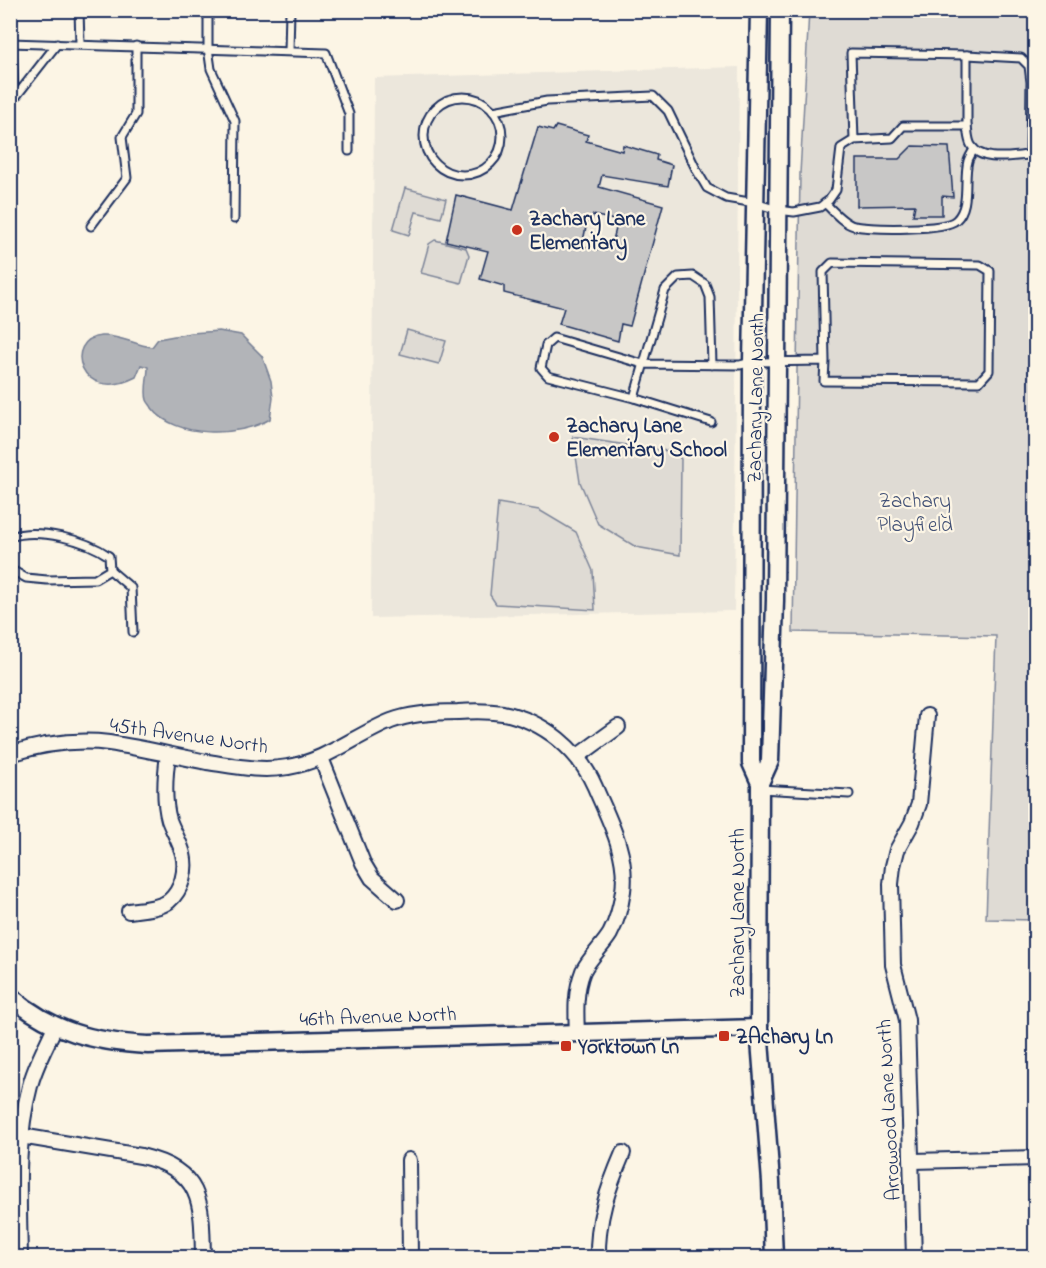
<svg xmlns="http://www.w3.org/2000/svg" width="1046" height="1268" font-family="'Indie Flower',sans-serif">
<rect width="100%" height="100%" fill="#fcf5e5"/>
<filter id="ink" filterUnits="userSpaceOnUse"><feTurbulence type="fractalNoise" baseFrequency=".0167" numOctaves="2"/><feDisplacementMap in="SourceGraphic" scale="12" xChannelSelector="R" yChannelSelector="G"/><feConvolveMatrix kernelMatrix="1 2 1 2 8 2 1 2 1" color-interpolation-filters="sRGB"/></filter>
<g filter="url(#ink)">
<polygon fill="#ece7dc" points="739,67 734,611 371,618 374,78"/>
<g fill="#dfdbd4" stroke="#7d8599" stroke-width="1.5">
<polygon points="809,11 1035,11 1035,920 986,919 996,636 793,632 800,174"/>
<polygon points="405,188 446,199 441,218 416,212 409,235 393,230"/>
<polygon points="435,240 466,248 469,255 461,283 421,273 429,244"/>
<polygon points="407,330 446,341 439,364 400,354"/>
<polygon points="573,437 674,452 681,459 680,555 636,547 598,524 580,482"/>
<polygon points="498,503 539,510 576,532 593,571 595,610 496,604 490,595"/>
</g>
<path fill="#b2b4b8" stroke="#767f94" stroke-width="1.5" d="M219,331L241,335L262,356L271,381L273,398L270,419C240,437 175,439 152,408C151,405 148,403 147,400C144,391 148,377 148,367L141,365L136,377C79,406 62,338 102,336C121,335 134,345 152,347L158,339L191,333Z"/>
<g fill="#c8c7c6" stroke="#1b2f5e" stroke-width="1.5" fill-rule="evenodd">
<path d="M556,126L588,135L586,141L622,151L623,145L657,155L656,160L672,165L668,186L602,175L599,187L663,205L630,326L621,324L618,341L559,324L564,308L504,293V286L480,279L488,251L446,241L456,195L513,210L538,127L553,131ZM593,215L618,221L612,244L607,243L605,251L582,246L587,222L591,223Z"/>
<polygon points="912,146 949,147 953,197 942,196 942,215 913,215 915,205 857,206 857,159 899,159"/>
</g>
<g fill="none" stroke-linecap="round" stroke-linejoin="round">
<g stroke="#1b2f5e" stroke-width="11">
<g id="service">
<polyline points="79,10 80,44"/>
<polyline points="208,10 208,48 211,69 235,121 234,219"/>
<polyline points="10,43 326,53 349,114 349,151"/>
<polyline points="12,43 14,99"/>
<polyline points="289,51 290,10"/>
<circle cx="463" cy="136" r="39"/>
<polyline points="493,111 547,101 653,96 668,111 697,171 707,188 726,198 755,203 778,210 794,212 820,207 829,200 836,190 841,148 854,140 892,138 903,126 967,126 967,55 851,53 854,140"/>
<path d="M967,126C968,132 968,140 971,145C981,163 1012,156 1030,155L1031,82L1029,66L1021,58L967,55"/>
<polyline points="10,133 14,128 14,99 57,44"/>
<path d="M825,203C833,211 843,223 854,226C872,229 944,231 956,220C971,206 963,179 968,161C969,157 972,153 974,149"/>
<polyline points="91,226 127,178 122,137 136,114 136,46"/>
<polyline points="712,365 710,297 705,284 693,276 678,277 665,290 634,398 548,376 541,368 546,345 554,338 643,364 740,365 752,362 825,361 824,381 979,382 989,371 990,271 980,265 832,263 823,272 825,361"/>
<polyline points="634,398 711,422"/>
<path d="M10,537C38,527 86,540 109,556L110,570L95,579L47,580L26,578L10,569"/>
<polyline points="110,570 131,588 133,632"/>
<polyline points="760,789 849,794"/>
</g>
</g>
<g stroke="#1b2f5e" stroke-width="18">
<g id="minor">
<path d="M10,754C42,744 76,739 109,743C142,748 175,756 207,762C234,766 261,772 288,767C326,761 356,735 391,721C412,713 436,712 458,712C473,711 489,711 503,713C544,721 579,750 595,787C609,820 628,854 623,891C621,905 617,921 610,934C602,947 590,957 583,971C575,991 576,1012 577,1033"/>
<polyline points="578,756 618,727"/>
<polyline points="321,758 363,863 372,878 397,900"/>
<path d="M129,911C141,909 159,909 169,901C182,890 187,870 183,854C180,842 173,831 169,820C163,799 165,776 168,755"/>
<path d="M21,1136L141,1156C203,1171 202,1202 203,1258"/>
<polyline points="409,1160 410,1258"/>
<polyline points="913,1161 1036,1158"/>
<path d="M20,1258C19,1200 15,1142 30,1086C35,1065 47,1045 55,1026"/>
<path d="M598,1258C597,1219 608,1188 623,1153"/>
<polyline points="914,1258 907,1020 893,965 891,884 893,866 897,850 912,823 919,804 927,716"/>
</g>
</g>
<g stroke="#1b2f5e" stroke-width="21">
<g id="tertiary">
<polyline points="759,10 752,362 751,763 760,783 759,1028 771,1182 774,1258"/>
<polyline points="760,783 770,761 775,600 780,10"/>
<path d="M10,996C52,1032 94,1042 148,1045L759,1028"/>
</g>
</g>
<g stroke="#1b2f5e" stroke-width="22">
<polyline id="secondary" points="758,10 759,14"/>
</g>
<use href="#service" stroke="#fcf5e5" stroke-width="7"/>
<use href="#minor" stroke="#fcf5e5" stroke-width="14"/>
<use href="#tertiary" stroke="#fcf5e5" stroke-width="16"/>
<use href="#secondary" stroke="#fcf5e5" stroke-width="18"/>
</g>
</g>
<g fill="#c8321e" stroke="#fcf5e5" stroke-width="2">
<circle cx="517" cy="230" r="6"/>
<circle cx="554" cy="437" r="6"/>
<rect x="718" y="1030" width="12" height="12" rx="3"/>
<rect x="560" y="1040" width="12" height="12" rx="3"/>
</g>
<g text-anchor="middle" stroke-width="4.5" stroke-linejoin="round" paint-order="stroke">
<g font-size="21" font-weight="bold" fill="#1b2f5e" stroke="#fcf5e5" text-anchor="start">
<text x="529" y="225">Zachary Lane<tspan x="529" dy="24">Elementary</tspan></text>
<text x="566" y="432">Zachary Lane<tspan x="566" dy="24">Elementary School</tspan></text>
<text x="736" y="1043">ZAchary Ln</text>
<text x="578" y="1053">Yorktown Ln</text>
</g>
<g font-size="21" fill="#1b2f5e" stroke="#fcf5e5">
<text transform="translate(755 398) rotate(-89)" y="7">Zachary Lane North</text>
<text transform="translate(189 735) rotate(8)" y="7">45th Avenue North</text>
<text transform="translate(737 913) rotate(-90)" y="7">Zachary Lane North</text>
<text transform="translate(378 1016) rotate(-2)" y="7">46th Avenue North</text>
<text transform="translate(888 1110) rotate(-93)" y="7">Arrowood Lane North</text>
</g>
<g font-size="21" fill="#425176" stroke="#fcf5e5">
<text x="915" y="507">Zachary<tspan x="915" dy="24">Playfield</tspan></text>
</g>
</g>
<rect width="1046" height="1268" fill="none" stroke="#fcf5e5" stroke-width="36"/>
<rect x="18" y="18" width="1010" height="1232" fill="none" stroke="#1b2f5e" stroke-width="2" filter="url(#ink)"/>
</svg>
